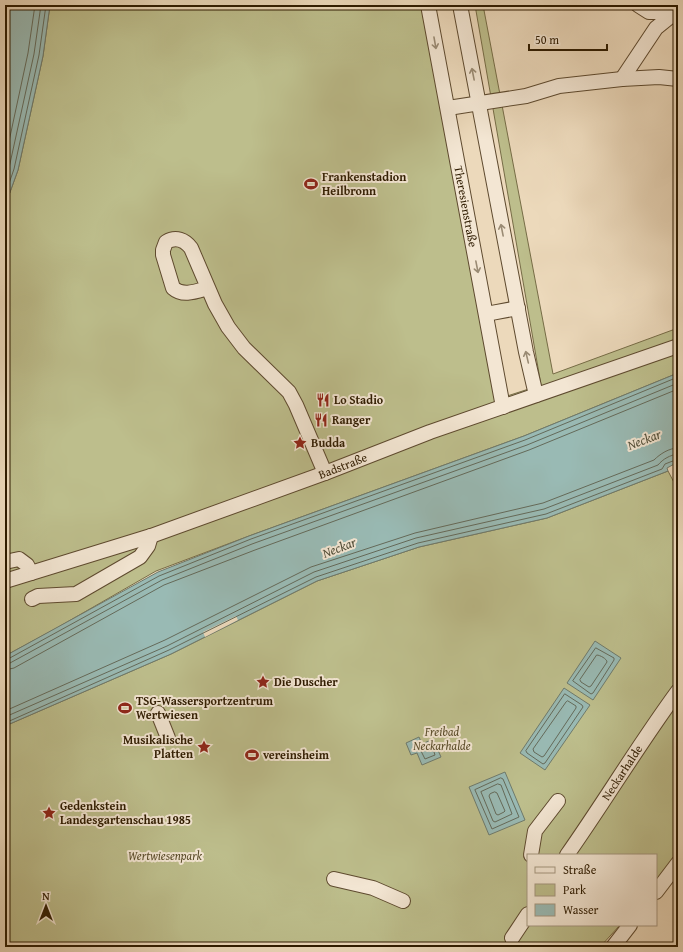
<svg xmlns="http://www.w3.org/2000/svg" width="683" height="952" font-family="'Gentium Book Plus',serif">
<rect width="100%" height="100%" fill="#ecd9bb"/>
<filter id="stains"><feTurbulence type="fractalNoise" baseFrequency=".005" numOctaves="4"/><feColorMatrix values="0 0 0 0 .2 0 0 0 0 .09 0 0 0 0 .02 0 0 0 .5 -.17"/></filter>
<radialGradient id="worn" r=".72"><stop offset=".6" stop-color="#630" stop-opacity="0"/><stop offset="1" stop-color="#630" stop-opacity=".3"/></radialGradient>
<g fill="#bdbe8c" stroke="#766c46">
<polygon points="50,5 421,5 495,400 541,385 475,5 483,5 553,374 678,328 678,373 524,436 249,536 156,571 55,629 5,656 5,206 18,170 43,56"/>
<polygon points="668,471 678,490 678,851 664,873 656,882 656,855 528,855 528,925 620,925 600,947 5,947 5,726 171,654 317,581 419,547 547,518"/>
</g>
<g fill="#99bab4" stroke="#6e7a6c">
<polygon points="5,5 50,5 43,56 18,170 5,206"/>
<polygon points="678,373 678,462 667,468 668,471 547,518 419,547 317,581 171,654 5,726 5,656 158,572 249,536 524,436"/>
<polygon points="595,641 621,658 593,700 567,683"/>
<polygon points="564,688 590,705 545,770 520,753"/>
<polygon points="419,737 422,744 433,739 441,757 422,765 417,753 411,755 406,743"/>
<polygon points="505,772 525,820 489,835 469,787"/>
</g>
<polygon fill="#ecd9bb" points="236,616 238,620 205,637 203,632"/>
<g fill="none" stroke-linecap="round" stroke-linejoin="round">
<g stroke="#646a5a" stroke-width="1">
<polyline points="5,160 28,53 35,5"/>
<polyline points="5,180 9,168 34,54 41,5"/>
<polyline points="5,195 14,169 39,55 46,5"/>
<polygon points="596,648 614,658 614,660 593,693 591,694 573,681"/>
<path d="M597,655C600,655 607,659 607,662L591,686L589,687L581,682L580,680Z"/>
<polyline points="5,659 8,659 159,576 251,539 525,440 678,377"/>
<polyline points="5,664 10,663 162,580 252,544 527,445 678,383"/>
<polyline points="5,670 14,668 164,585 255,550 529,450 678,389"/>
<polygon points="565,694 582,705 583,707 545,763 543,764 527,753 526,751"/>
<polygon points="568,701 576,706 576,708 544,756 542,757 534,752 533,749 566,702"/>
<path d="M5,711L165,640L311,567L415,533L543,503L654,460C660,454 669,448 678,448"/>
<path d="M5,717L167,646L314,572L416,538L544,509L658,465C663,459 670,455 678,454"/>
<polyline points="5,723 169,650 316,577 418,543 546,514 662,469 665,464 678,459"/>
<polygon points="429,745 432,746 435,755 425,759 420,749"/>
<polygon points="501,778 503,779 519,817 492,829 475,790"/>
<polygon points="498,784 501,785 512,814 495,822 493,821 481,792"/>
<polygon points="495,792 497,793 505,811 504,812 498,815 496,814 489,796 490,794"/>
</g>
<g stroke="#5e4a2f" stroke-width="16">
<g id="minor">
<path id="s1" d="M428,5L503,407"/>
<polyline points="460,5 526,352 536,395"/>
<polyline points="622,79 656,28 677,11 649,12 638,5"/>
<polyline points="448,108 526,96 559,86 622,79 659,77 678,79"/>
<path d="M208,288C197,291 183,297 173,288L163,255V250L166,242C176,236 185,240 191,248L215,304L228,327L244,348L289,392L296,405L325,473"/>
<polyline points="486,314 518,308"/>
<polyline points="5,562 19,559 27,565 31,573"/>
<path id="s2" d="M5,581L151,536L325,473L430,432L678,346"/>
<polyline points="32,599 38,596 76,594 140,557 148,546 151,536"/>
<polyline points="158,713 168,738"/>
<polyline points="531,855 535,831 558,801"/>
<path id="s3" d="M567,855C605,801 639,744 678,691"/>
<polyline points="334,879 373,888 403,901"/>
<polyline points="656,892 678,863"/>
<polyline points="512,938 528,914"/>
<polyline points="613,947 630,925"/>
</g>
</g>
<use href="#minor" stroke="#f3e6d3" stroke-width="14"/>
</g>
<defs><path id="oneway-shaft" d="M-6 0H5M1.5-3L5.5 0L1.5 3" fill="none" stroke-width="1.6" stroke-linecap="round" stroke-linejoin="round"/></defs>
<g stroke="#9a8b74">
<use href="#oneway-shaft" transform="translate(435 43) rotate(80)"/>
<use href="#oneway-shaft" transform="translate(473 74) rotate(-101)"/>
<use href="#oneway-shaft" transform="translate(502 230) rotate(-101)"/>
<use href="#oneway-shaft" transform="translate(477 267) rotate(79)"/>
<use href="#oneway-shaft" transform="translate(527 357) rotate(-103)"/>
</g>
<defs>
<g id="stadium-bare" transform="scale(1.08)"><path d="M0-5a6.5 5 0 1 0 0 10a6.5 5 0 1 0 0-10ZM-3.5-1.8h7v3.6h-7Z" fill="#8f2418" stroke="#f3e6d3" stroke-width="2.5" paint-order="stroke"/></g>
<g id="restaurant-bare" transform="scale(1.08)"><path d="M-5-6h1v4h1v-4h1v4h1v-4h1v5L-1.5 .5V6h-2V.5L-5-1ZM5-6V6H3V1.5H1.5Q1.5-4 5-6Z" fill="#8f2418" stroke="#f3e6d3" stroke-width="2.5" paint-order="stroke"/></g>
<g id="sight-bare" transform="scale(1.08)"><path d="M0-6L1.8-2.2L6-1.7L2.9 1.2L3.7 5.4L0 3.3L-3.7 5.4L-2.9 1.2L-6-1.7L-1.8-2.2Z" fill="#8f2418" stroke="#f3e6d3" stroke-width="2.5" paint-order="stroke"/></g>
</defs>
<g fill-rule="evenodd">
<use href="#stadium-bare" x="311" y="184"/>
<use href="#restaurant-bare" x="323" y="400"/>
<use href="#restaurant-bare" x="321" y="420"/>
<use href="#sight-bare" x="300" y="443"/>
<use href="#sight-bare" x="263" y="682"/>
<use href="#stadium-bare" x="125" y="708"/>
<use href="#sight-bare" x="204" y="747"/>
<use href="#stadium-bare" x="252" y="755"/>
<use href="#sight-bare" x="49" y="813"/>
</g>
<g text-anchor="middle" stroke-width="4" stroke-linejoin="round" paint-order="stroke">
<g font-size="12" font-weight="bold" fill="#2e1b00" stroke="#f3e6d3" text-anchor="start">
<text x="322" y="181">Frankenstadion<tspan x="322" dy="14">Heilbronn</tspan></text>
<text x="334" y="404">Lo Stadio</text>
<text x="332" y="424">Ranger</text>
<text x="311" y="447">Budda</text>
<text x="274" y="686">Die Duscher</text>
<text x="136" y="705">TSG-Wassersportzentrum<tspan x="136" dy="14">Wertwiesen</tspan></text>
<text x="193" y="744" text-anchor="end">Musikalische<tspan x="193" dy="14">Platten</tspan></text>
<text x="263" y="759">vereinsheim</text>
<text x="60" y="810">Gedenkstein<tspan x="60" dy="14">Landesgartenschau 1985</tspan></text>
</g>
<g font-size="12" fill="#2e1b00" stroke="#f3e6d3">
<text dy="4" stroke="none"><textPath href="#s1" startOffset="205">Theresienstraße</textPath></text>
<text dy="4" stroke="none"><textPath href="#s2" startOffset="357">Badstraße</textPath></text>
<text dy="4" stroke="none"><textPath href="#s3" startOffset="99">Neckarhalde</textPath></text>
</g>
<g font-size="12" font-style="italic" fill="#594c2a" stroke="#f3e6d3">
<text x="442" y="736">Freibad<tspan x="442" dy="14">Neckarhalde</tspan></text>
<text x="165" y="860">Wertwiesenpark</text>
</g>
<g font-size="13" font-style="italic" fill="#4e4b36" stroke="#f3e6d3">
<text transform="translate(644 439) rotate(-21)" y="5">Neckar</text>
<text transform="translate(339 547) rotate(-21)" y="5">Neckar</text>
</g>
</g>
<rect width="683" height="952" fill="none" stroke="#ecd9bb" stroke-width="20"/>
<rect x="6" y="6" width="671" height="940" fill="none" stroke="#2e1b00" stroke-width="2"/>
<rect x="10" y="10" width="663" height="932" fill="none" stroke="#2e1b00"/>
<rect x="527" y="854" width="130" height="72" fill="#f3e6d3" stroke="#a4957f"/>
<rect x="535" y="867" width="20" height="6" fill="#f3e6d3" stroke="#a4957f"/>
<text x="563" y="874" font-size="12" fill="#2e1b00">Straße</text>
<rect x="535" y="884" width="20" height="12" fill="#bdbe8c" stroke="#a4957f"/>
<text x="563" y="894" font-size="12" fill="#2e1b00">Park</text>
<rect x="535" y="904" width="20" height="12" fill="#99bab4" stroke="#a4957f"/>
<text x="563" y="914" font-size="12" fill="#2e1b00">Wasser</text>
<g transform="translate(46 906)" stroke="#f3e6d3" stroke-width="3" paint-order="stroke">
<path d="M0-3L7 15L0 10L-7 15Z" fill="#2e1b00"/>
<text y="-6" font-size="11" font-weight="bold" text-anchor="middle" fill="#2e1b00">N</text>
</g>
<path d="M529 44v6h78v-6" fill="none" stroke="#2e1b00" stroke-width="2"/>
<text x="535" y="44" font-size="12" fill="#2e1b00" stroke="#f3e6d3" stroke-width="3" paint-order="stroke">50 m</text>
<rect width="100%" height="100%" filter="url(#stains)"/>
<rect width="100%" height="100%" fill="url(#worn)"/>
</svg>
